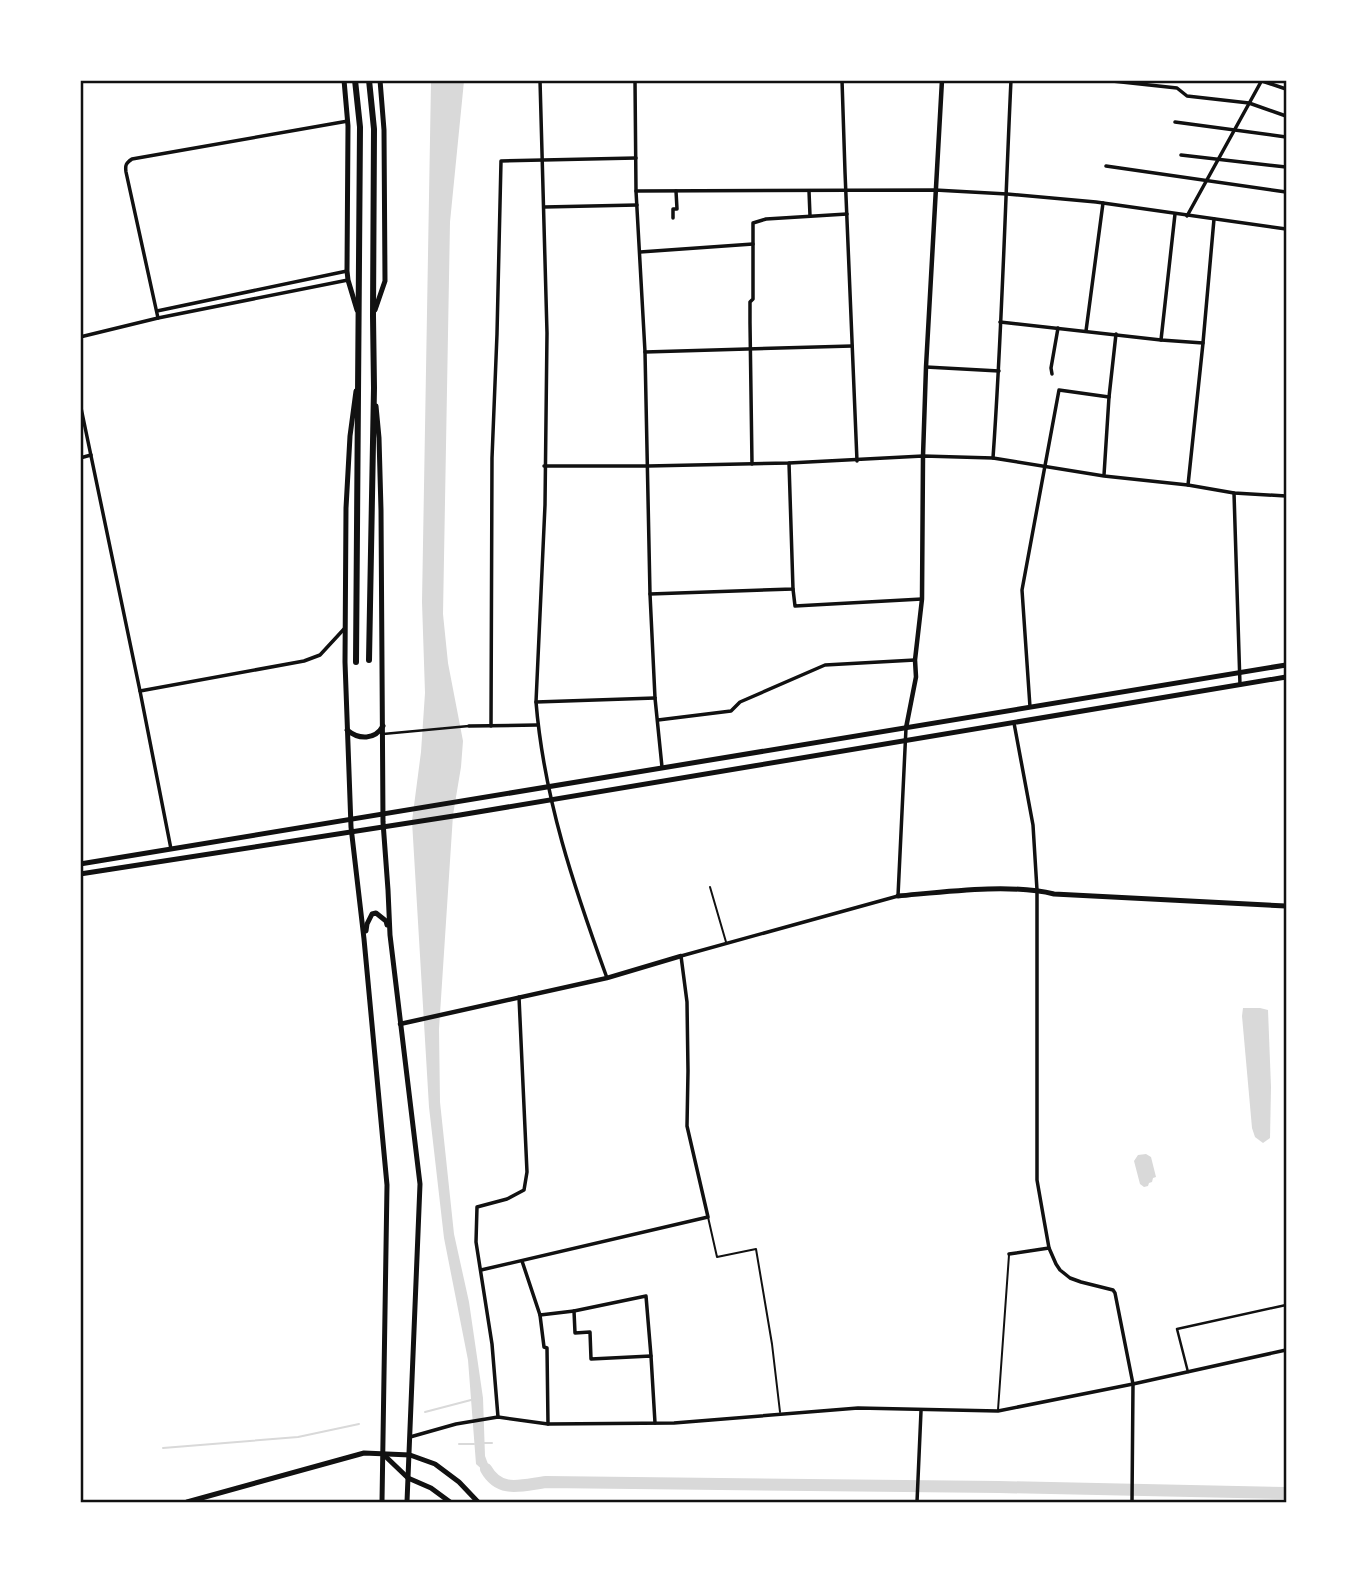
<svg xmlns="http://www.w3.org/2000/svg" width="1367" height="1583" font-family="Mulish,sans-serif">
<rect width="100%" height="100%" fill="#fff"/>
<g fill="#d9d9d9">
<polygon points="431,81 464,81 450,222 443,614 448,663 463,741 461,767 453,815 439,1029 440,1102 454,1234 469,1302 483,1398 485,1456 494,1480 476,1464 468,1360 444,1238 429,1107 412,821 421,752 425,693 422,602"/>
<polygon points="1243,1008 1260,1008 1268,1010 1271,1087 1270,1138 1263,1143 1255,1137 1252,1128 1242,1016"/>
<polygon points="1146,1154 1151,1157 1156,1177 1153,1178 1152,1182 1149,1183 1148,1186 1144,1187 1140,1184 1134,1161 1138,1155"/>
</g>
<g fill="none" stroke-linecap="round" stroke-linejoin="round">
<g stroke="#d9d9d9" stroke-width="2">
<polyline points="425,1412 471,1400"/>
<polyline points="483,1443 492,1443"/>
<polyline points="459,1444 474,1444"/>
<polyline points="163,1448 298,1437 359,1424"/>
</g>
<path stroke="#d9d9d9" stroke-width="12" d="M486,1469C500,1494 522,1485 546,1482L999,1487L1286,1493"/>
<g stroke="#111" stroke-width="2">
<polyline points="710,887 726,942"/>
<polyline points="708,1217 717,1257 756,1249 772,1344 780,1412"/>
<polyline points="998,1410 1009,1255"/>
</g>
<g stroke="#111" stroke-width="2.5">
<polyline points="383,734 469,726"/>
<polyline points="1188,1372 1177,1329 1286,1305"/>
</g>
<g stroke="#111" stroke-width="3.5">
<path d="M540,80L547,333L545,505L536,702C544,799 574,887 607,978"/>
<polyline points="635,80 636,191 645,352 650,594 655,698 662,767"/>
<polyline points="842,80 845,172 857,461"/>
<polyline points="1103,80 1177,88 1187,96 1249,103 1286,116"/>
<polyline points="1262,81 1286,89"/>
<polyline points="1175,122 1286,137"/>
<polyline points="1181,155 1286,167"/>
<polyline points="1106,166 1286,192"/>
<polyline points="636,191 935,190 1007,194 1096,202 1286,229"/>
<polyline points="809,191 810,216"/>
<polyline points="544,207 637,205"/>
<polyline points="1187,216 1262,80"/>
<polyline points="673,218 673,209 677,209 676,191"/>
<polyline points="640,252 753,244"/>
<polyline points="157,311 347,271"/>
<path d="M158,318L126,172C125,165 126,163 132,159L348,121"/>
<polyline points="1000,322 1161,340 1203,343"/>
<polyline points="1086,331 1103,203"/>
<polyline points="80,337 158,318 348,280"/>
<polyline points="1161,340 1175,214"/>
<polyline points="645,352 852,346"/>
<polyline points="926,367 999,371"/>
<polyline points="1052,374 1051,368 1058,328"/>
<polyline points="80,403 140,691 171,849"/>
<polyline points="80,458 91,455"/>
<path d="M993,458C1002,333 1005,206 1011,80"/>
<polyline points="752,464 750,323 750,302 753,299 753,223 766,219 847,214"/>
<polyline points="544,466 648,466 789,463 923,456 993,458 1104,476 1188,485 1234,493 1286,496"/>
<polyline points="1104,475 1109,397 1116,334"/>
<polyline points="1188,485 1203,343 1214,219"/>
<polyline points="1234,493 1240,685"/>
<polyline points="793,589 795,606 922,599"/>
<polyline points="650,594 793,589 789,463"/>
<polyline points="140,691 304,661 320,655 344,629"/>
<polyline points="536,702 655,698"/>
<polyline points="1030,707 1022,590 1059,390 1109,397"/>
<polyline points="658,720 731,711 740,702 825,665 915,660"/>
<polyline points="1014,723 1033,825 1037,890 1037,1180 1044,1220 1049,1248 1056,1264 1060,1270 1070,1278 1081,1282 1113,1290 1115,1293 1133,1384 1132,1502"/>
<polyline points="469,726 537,725"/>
<polyline points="491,726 492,458 497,334 501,161 636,158"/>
<polyline points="1009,1254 1049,1248"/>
<polyline points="522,1261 540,1315 574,1311 575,1333 590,1332 591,1359 651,1356 655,1423"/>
<polyline points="481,1270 708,1217 687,1126 688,1071 687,1002 681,956 898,896 906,728"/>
<polyline points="574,1311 646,1296 651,1356"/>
<polyline points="540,1315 544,1347 547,1348 548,1424"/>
<polyline points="498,1417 492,1344 476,1242 477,1207 507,1199 524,1190 527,1172 519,997"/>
<polyline points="410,1437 456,1424 498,1417 548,1424 674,1423 858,1408 998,1411 1133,1384 1286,1350"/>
<polyline points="917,1502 921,1411"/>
</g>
<g stroke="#111" stroke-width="4.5">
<polyline points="906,728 916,677 915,660 922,599 923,456 926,367 942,80"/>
<polyline points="400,1024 607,978 681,956"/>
</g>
<g stroke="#111" stroke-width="5">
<path d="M898,896C943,892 1010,883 1054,894L1286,906"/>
<polyline points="383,1454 408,1478 431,1488 450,1502"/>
<polyline points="187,1502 364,1453 410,1455 435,1464 459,1482 478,1502"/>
</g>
<g stroke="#111" stroke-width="5">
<polyline points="344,80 348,126 347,271 348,280 357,310"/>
<polyline points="375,310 385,281 384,130 380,80"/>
<polyline points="356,391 350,436 346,508 345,662 351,827 364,939 387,1185 382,1502"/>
<polyline points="376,406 379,438 381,510 383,822 388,890 390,935 420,1184 407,1502"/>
<path d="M347,730C359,740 375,740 383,726"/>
<polyline points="80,864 1286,665"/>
<polyline points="80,874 460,815 1286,677"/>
<polyline points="366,931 367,924 372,914 376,913 386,921 387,925"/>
</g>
<g stroke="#111" stroke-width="6">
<polyline points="355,80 360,127 356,662"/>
<polyline points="369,80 374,129 373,316 374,388 369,660"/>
</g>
</g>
<rect width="1367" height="1583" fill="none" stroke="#ffffff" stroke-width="164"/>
<rect x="82" y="82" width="1203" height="1419" fill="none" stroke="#111" stroke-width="2.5"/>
</svg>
